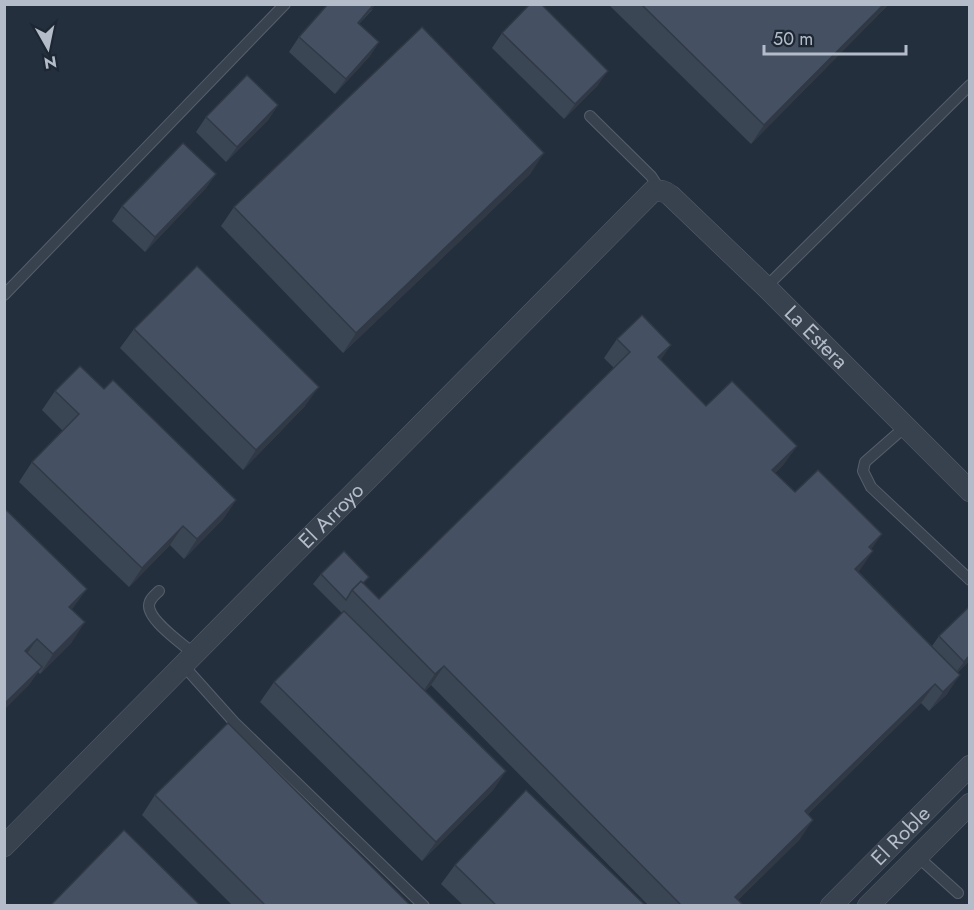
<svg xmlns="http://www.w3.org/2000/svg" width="974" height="910" font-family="Jost,sans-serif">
<rect width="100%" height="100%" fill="#242f3e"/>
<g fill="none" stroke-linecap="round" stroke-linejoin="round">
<g stroke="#565f6c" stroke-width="12">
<g id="lane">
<polyline points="590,116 651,176 660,190"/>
<polyline points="766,287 970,85"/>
<polyline points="4,295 285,4"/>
<polyline points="905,427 865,462 863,471 871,487 970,580"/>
<path d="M159,591C155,595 149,599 149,606C149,621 183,644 194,654"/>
<polyline points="183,665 234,722 424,906"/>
<polyline points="917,856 958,893"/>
</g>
</g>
<g stroke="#565f6c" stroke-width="22">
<g id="street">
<path id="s1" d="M4,846L653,191C661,190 665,191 671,196L766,287L970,491"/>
<path id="s2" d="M831,906L970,766"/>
<polyline points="868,906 970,804"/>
</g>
</g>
<use href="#lane" stroke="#38414e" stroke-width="10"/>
<use href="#street" stroke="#38414e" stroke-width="21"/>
</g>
<g fill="#3b4654">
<polygon points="608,4 889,4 751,144"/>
<polygon points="373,9 359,24 379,42 369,57 335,94 289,52 299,37"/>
<polygon points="502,33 598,85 564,119 492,48"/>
<polygon points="278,105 268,120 226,162 196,132 206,117"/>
<polygon points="531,173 343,353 221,226 234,207"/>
<polygon points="216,174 205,189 145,252 112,221 122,206"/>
<polygon points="134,329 305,406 243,470 120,348"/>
<polygon points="617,339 660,360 706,406 797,446 783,465 775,473 795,492 872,549 858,571 932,646 939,636 969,661 958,672 947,694 929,711 921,703 808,814 800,839 738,900 744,906 649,906 431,685 425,691 506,771 493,790 422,861 260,702 274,682 342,613 313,584 321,574 364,584 379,599 614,368 604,358"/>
<polygon points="104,389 236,500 223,519 184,559 170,545 129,587 19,482 32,462 63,431 42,410 55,391"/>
<polygon points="4,508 72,609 72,642 40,674 38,672 28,686"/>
<polygon points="155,795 411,906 233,906 142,815"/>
<polygon points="455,865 646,906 464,906 441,884"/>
</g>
<g fill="#303945">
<polygon points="374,4 376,4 347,38 358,23"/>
<polygon points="884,4 889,4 751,144 764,125"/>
<polygon points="379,42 369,57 335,94 346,79"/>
<polygon points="608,71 598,85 564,119 575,104"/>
<polygon points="278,105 268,120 226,162 237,147"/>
<polygon points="544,153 531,173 343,353 356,333"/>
<polygon points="216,174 205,189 145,252 155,237"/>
<polygon points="671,345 658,364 658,357"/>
<polygon points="319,387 305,406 243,470 256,450"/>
<polygon points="797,446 783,465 759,489 772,470"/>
<polygon points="236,500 223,519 184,559 197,539"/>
<polygon points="183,526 170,545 129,587 142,568"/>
<polygon points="882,534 868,554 869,547"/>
<polygon points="873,551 860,570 842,588 855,569"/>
<polygon points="87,589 73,608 56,626 69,607"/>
<polygon points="85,622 72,642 40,674 53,654"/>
<polygon points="37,639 24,658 25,651"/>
<polygon points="969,656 969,661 953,676 964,662"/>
<polygon points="444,666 431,685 422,693 435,674"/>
<polygon points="42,667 28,686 4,710 4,704"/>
<polygon points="960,675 947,694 929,711 943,692"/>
<polygon points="935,684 921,703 791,831 805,811"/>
<polygon points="506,771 493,790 422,861 436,842"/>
<polygon points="813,820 800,839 732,906 735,897"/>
</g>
<g fill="#455162" stroke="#303945" stroke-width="1.5">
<polygon points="328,4 374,4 358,23 379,42 346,79 299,37"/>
<polygon points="530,4 541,4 608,71 575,104 502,33"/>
<polygon points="641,4 884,4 764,125"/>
<polygon points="422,27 544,153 356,333 234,207"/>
<polygon points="247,75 278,105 237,147 206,117"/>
<polygon points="183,143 216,174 155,237 122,206"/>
<polygon points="197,266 319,387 256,450 134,329"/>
<polygon points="642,315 671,345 658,357 706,406 732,381 797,446 772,470 795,492 818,470 882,534 869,547 873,551 855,569 960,675 943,692 935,684 805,811 813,820 735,897 744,906 682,906 444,666 435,674 352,590 361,581 379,599 630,352 617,339"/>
<polygon points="80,366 104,389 113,380 236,500 197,539 183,526 142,568 32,462 79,414 55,391"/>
<polygon points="4,508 87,589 69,607 85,622 53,654 37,639 25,651 42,667 4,704"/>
<polygon points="344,551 369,577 363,583 361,581 352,590 346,600 321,574"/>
<polygon points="969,607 969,656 964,662 939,636"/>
<polygon points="344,611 506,771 436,842 274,682"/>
<polygon points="228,723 411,906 266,906 155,795"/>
<polygon points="526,790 646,906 497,906 455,865"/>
<polygon points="124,830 201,906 50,906"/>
</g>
<g text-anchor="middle" stroke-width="6" stroke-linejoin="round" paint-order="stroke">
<g font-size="21" fill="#b4bcc9" stroke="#1d2633">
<text dy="7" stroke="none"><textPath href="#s1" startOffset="1144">La Estera</textPath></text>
<text dy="7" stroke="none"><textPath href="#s1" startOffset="465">El Arroyo</textPath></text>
<text dy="7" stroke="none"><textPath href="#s2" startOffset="99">El Roble</textPath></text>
</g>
</g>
<rect width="974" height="910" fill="none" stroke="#b4bcc9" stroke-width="12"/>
<g transform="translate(48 48) rotate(171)" stroke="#1d2633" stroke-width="4.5" paint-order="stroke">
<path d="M0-4.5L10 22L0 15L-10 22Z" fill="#b4bcc9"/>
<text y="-9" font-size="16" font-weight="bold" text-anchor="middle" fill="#b4bcc9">N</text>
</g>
<path d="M764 45v9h142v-9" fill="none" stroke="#b4bcc9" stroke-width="3"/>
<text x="773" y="45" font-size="18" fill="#b4bcc9" stroke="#1d2633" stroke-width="4.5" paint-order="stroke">50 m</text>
</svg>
